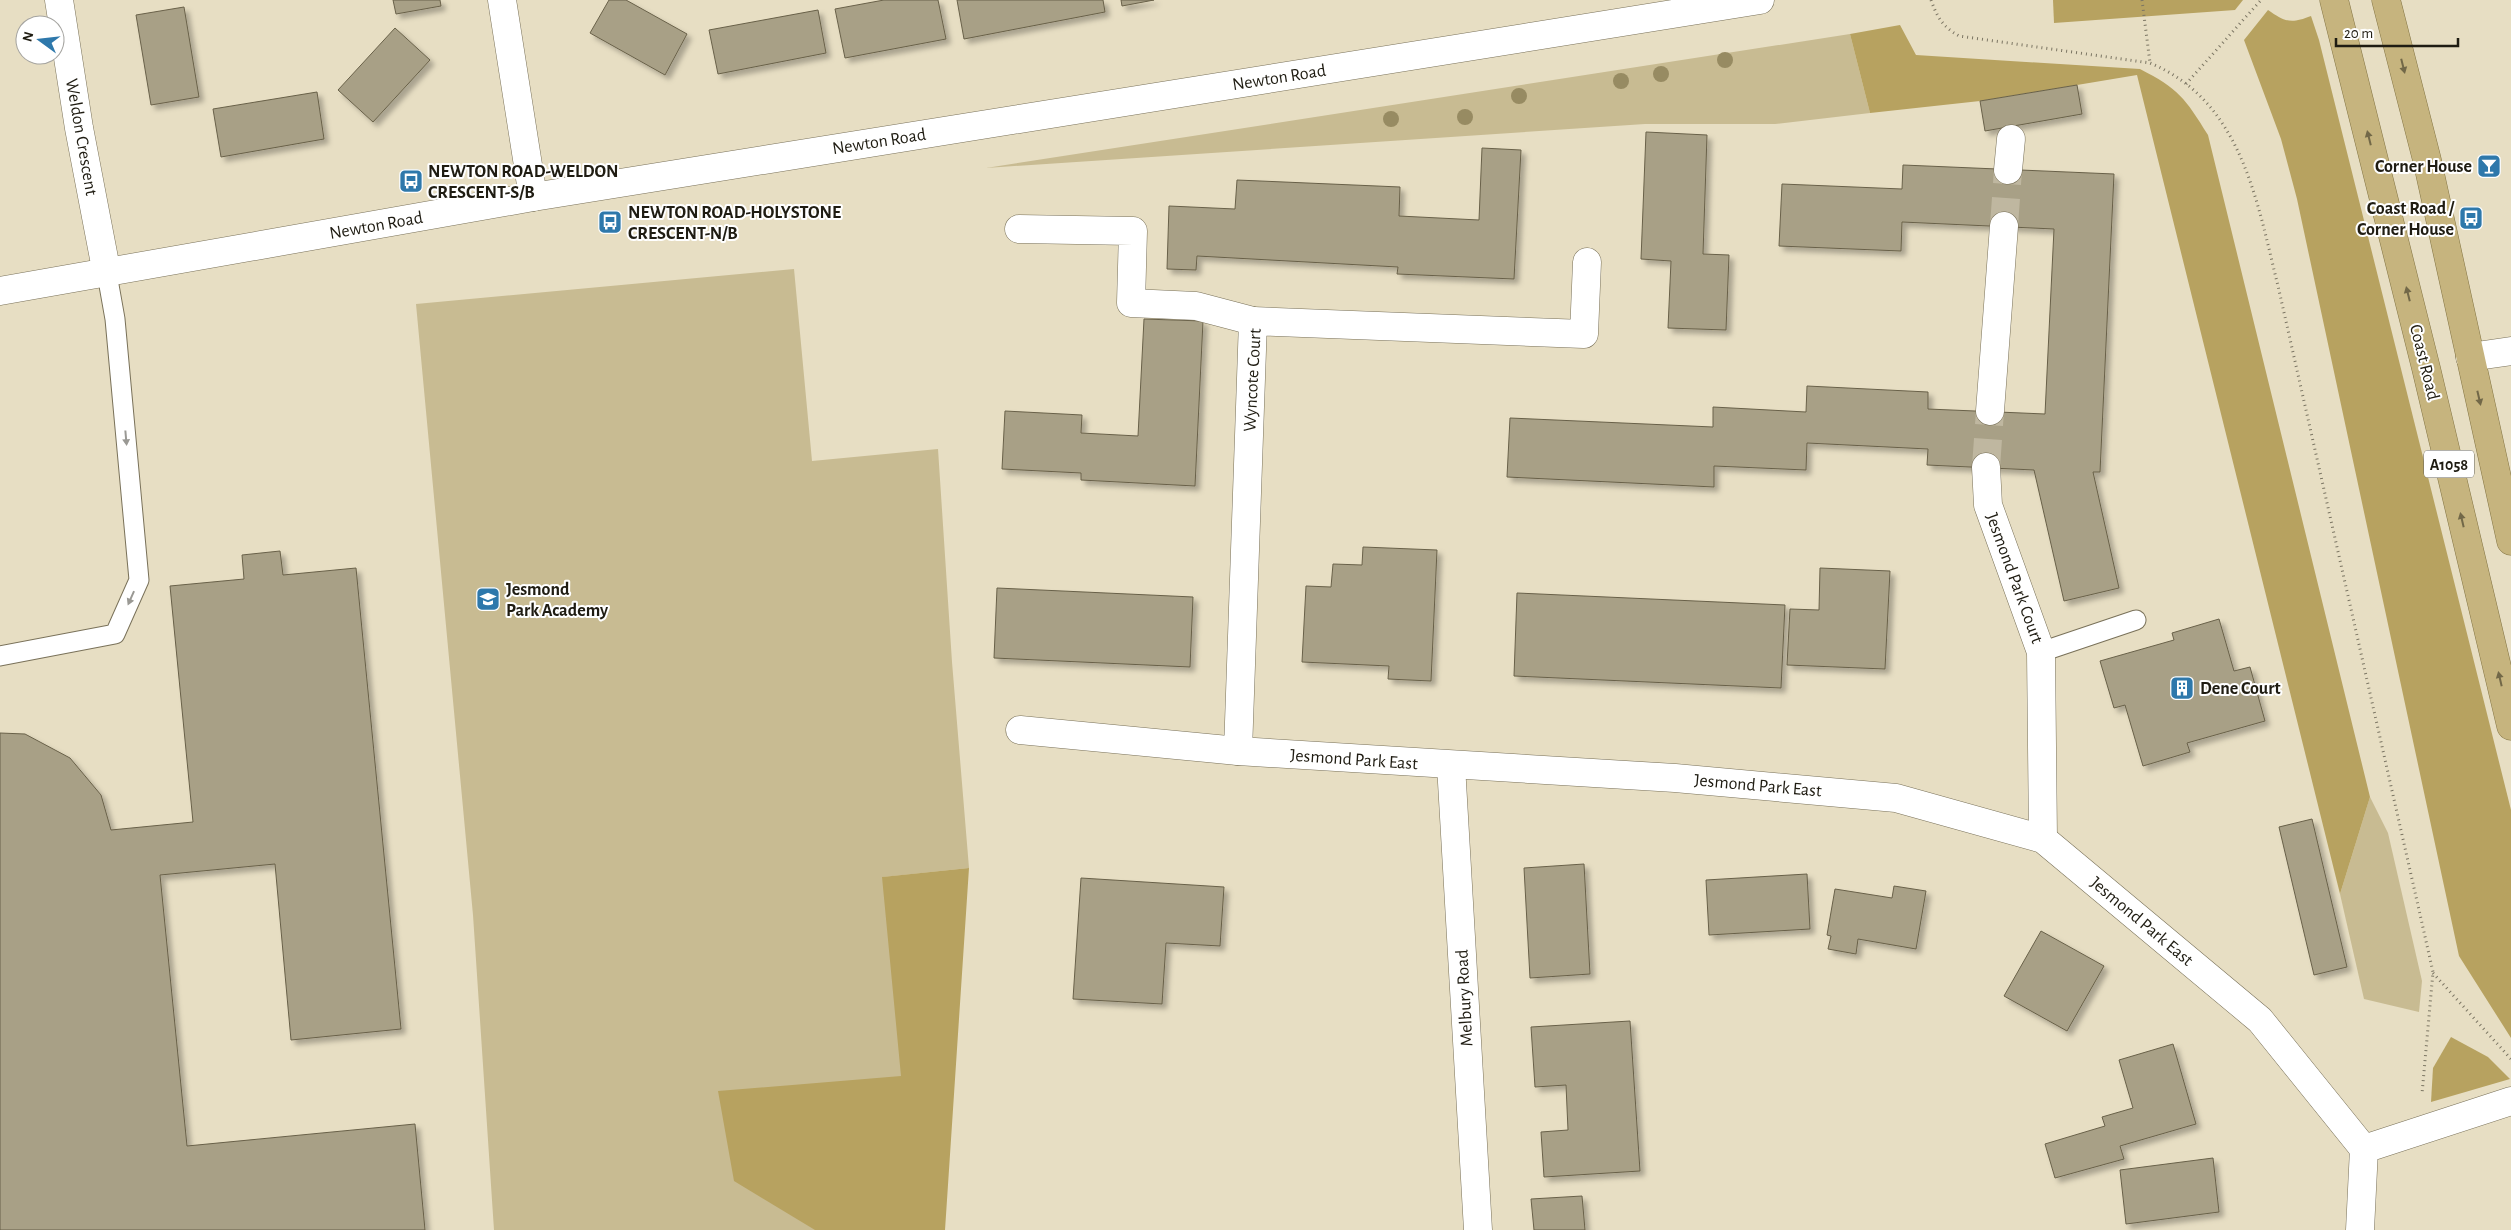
<svg xmlns="http://www.w3.org/2000/svg" width="2511" height="1230" font-family="'Alegreya Sans',sans-serif">
<defs>
<filter id="shadow"><feDropShadow dx="4.5" dy="4.5" stdDeviation="2.5" flood-color="#0004"/></filter>
</defs>
<rect width="100%" height="100%" fill="#e7dec3"/>
<g fill="#c8bb92">
<polygon points="1850,34 1870,113 1775,124 1645,124 986,168"/>
<polygon points="794,269 812,461 938,449 952,662 969,868 883,877 936,1230 494,1230 473,915 416,304"/>
<polygon points="2370,797 2388,833 2422,981 2419,1012 2364,999 2340,894"/>
</g>
<g fill="#b7a260">
<polygon points="2053,0 2243,0 2235,10 2054,23"/>
<path d="M2268,10C2285,22 2291,24 2311,16L2319,40L2511,810V1038L2459,956L2297,199L2281,139L2244,40Z"/>
<path d="M1900,25L1916,55L2140,69C2179,89 2185,98 2208,135L2370,797L2340,894L2137,75L1980,101L1870,113L1850,34Z"/>
<polygon points="969,868 945,1230 815,1230 734,1181 718,1091 901,1076 882,877"/>
<polygon points="2451,1037 2488,1057 2510,1079 2431,1102 2433,1068"/>
</g>
<g fill="#a8a086" stroke="#696149" filter="url(#shadow)">
<polygon points="393,0 440,0 441,6 396,14"/>
<polygon points="609,0 626,0 687,34 665,75 590,33"/>
<polygon points="884,0 938,0 946,39 845,58 835,9"/>
<polygon points="957,0 1103,0 1105,12 964,39"/>
<polygon points="1121,0 1154,0 1122,6"/>
<polygon points="184,7 199,97 151,105 136,15"/>
<polygon points="818,10 826,53 718,74 709,30"/>
<polygon points="395,28 430,60 373,122 338,90"/>
<polygon points="2077,85 2082,114 1985,131 1980,101"/>
<polygon points="317,92 324,139 221,157 213,109"/>
<polygon points="1646,132 1707,135 1703,254 1729,255 1726,330 1668,328 1671,261 1641,259"/>
<polygon points="1482,148 1521,150 1514,279 1397,274 1398,267 1197,256 1196,270 1167,269 1169,206 1235,209 1237,180 1400,187 1399,216 1479,220"/>
<polygon points="1903,165 2114,174 2100,472 2093,472 2119,588 2064,601 2034,470 1927,465 1928,449 1807,443 1806,470 1714,466 1714,487 1507,477 1510,418 1713,427 1713,407 1806,412 1807,386 1928,392 1928,409 2045,414 2054,229 1902,222 1901,251 1779,246 1782,184 1902,189"/>
<polygon points="1144,319 1203,321 1195,486 1081,480 1081,473 1002,469 1005,411 1082,415 1081,433 1138,436"/>
<polygon points="1363,547 1437,550 1431,681 1388,679 1389,666 1302,662 1306,586 1331,587 1333,564 1362,565"/>
<polygon points="280,551 283,575 356,568 401,1029 291,1040 275,864 160,875 187,1146 415,1124 425,1230 0,1230 0,733 25,734 70,758 101,795 111,830 193,822 170,586 244,579 242,555"/>
<polygon points="1820,568 1890,571 1885,669 1787,665 1790,609 1819,610"/>
<polygon points="997,588 1193,597 1190,667 994,658"/>
<polygon points="1517,593 1785,605 1781,688 1514,676"/>
<polygon points="2219,619 2234,671 2250,667 2265,721 2187,743 2190,752 2143,766 2125,705 2114,708 2100,661 2174,640 2172,633"/>
<polygon points="2312,819 2347,967 2314,975 2279,827"/>
<polygon points="1584,864 1590,974 1530,978 1524,868"/>
<polygon points="1807,874 1810,929 1709,935 1706,880"/>
<polygon points="1081,878 1224,887 1220,946 1166,943 1162,1004 1073,999"/>
<polygon points="1894,886 1926,891 1916,949 1858,939 1856,954 1828,949 1831,936 1827,935 1835,889 1892,898"/>
<polygon points="2041,931 2104,966 2067,1031 2004,996"/>
<polygon points="1630,1021 1640,1171 1544,1177 1541,1132 1568,1130 1566,1085 1535,1087 1531,1027"/>
<polygon points="2173,1044 2196,1124 2120,1146 2124,1159 2055,1178 2045,1144 2105,1126 2102,1117 2133,1108 2119,1060"/>
<polygon points="2213,1158 2219,1212 2126,1224 2120,1170"/>
<polygon points="1582,1196 1585,1230 1534,1230 1531,1199"/>
</g>
<g fill="none" stroke-linecap="round" stroke-linejoin="round">
<g stroke="#bfb7a0" stroke-width="28" stroke-dasharray="28 14" stroke-linecap="butt">
<polyline points="2004,226 2008,170"/>
<polyline points="1986,467 1990,411"/>
</g>
<g stroke="#797159" stroke-width="21">
<g id="service">
<polyline points="2041,652 2136,620"/>
<polyline points="0,656 115,634 139,580 115,319 107,274"/>
</g>
</g>
<g stroke="#797159" stroke-width="29">
<g id="minor">
<polyline points="59,0 79,128 107,274"/>
<polyline points="502,0 533,197"/>
<polyline points="2008,170 2011,139"/>
<polyline points="1019,229 1133,231 1131,303 1196,306 1253,321"/>
<polyline points="2470,357 2511,351"/>
<polyline points="1990,411 2004,226"/>
<polyline points="1986,467 1988,505 2041,652 2043,839"/>
<polyline points="1020,730 1238,751 1675,778 1896,798 2043,839 2260,1020 2364,1149"/>
<polyline points="1238,751 1253,321 1584,334 1587,262"/>
<polyline points="1451,765 1478,1230"/>
<polyline points="2360,1230 2364,1149 2511,1101"/>
</g>
</g>
<g stroke="#797159" stroke-width="29">
<polyline id="tertiary" points="0,291 533,197 1760,0"/>
</g>
<g stroke="#827343" stroke-width="29">
<g id="trunk">
<polyline points="2334,0 2426,368 2511,726"/>
<polyline points="2386,0 2427,160 2511,541"/>
</g>
</g>
<g stroke="#7b7563" stroke-width="3" stroke-dasharray="1 4" stroke-linecap="butt">
<path d="M1931,0C1937,17 1943,27 1959,36L2150,63C2242,101 2257,202 2278,286L2433,972L2422,1094"/>
<polyline points="2142,0 2150,63"/>
<polyline points="2186,84 2261,0"/>
<polyline points="2433,973 2511,1059"/>
</g>
<use href="#service" stroke="#fff" stroke-width="19"/>
<use href="#minor" stroke="#fff" stroke-width="28"/>
<use href="#tertiary" stroke="#fff" stroke-width="28"/>
<use href="#trunk" stroke="#c6b47e" stroke-width="28"/>
</g>
<g fill="#978b62">
<circle cx="1725" cy="60" r="8"/>
<circle cx="1661" cy="74" r="8"/>
<circle cx="1621" cy="81" r="8"/>
<circle cx="1519" cy="96" r="8"/>
<circle cx="1465" cy="117" r="8"/>
<circle cx="1391" cy="119" r="8"/>
</g>
<defs><path id="oneway-solid" d="M-6-.8H1V-3.2L6.5 0L1 3.2V.8H-6Z" transform="scale(1.25)"/></defs>
<g fill="#726848">
<use href="#oneway-solid" transform="translate(2403 66) rotate(76)"/>
<use href="#oneway-solid" transform="translate(2369 138) rotate(-104)"/>
<use href="#oneway-solid" transform="translate(2408 294) rotate(-104)"/>
<use href="#oneway-solid" transform="translate(2479 398) rotate(77)"/>
<use href="#oneway-solid" transform="translate(2462 520) rotate(-103)"/>
<use href="#oneway-solid" transform="translate(2500 679) rotate(-103)"/>
</g>
<g fill="#9a9994">
<use href="#oneway-solid" transform="translate(126 438) rotate(85)"/>
<use href="#oneway-solid" transform="translate(131 598) rotate(114)"/>
</g>
<defs>
<g id="bar-square" transform="scale(1.25)"><rect x="-9" y="-9" width="18" height="18" rx="4" fill="#2e78ab" stroke="#fff"/><path d="M-6-5H6L.8 .8V4.5H3.5V6h-7V4.5H-.8V.8Z" fill="#fff"/></g>
<g id="bus-square" transform="scale(1.25)"><rect x="-9" y="-9" width="18" height="18" rx="4" fill="#2e78ab" stroke="#fff"/><path d="M-5-6H5V4H4V6H2V4H-2V6H-4V4H-5ZM-3.5-4V0h7V-4ZM-3.5 1.2v1.5H-2V1.2ZM2 1.2v1.5H3.5V1.2Z" fill="#fff"/></g>
<g id="school-square" transform="scale(1.25)"><rect x="-9" y="-9" width="18" height="18" rx="4" fill="#2e78ab" stroke="#fff"/><path d="M0-5L7-2L0 1L-7-2ZM-4 1L0 2.5L4 1V4Q0 6-4 4Z" fill="#fff"/></g>
<g id="building-square" transform="scale(1.25)"><rect x="-9" y="-9" width="18" height="18" rx="4" fill="#2e78ab" stroke="#fff"/><path d="M-4-6H4V6H1V3H-1V6H-4ZM-2.5-4.3h1.7v1.8h-1.7ZM.8-4.3h1.7v1.8H.8ZM-2.5-1h1.7V.8h-1.7ZM.8-1h1.7V.8H.8Z" fill="#fff"/></g>
</defs>
<g fill-rule="evenodd">
<use href="#bar-square" x="2489" y="166"/>
<use href="#bus-square" x="411" y="181"/>
<use href="#bus-square" x="2471" y="218"/>
<use href="#bus-square" x="610" y="222"/>
<use href="#school-square" x="488" y="599"/>
<use href="#building-square" x="2182" y="688"/>
</g>
<g text-anchor="middle" stroke-width="4" stroke-linejoin="round" paint-order="stroke">
<rect fill="#fff" stroke="#626059" stroke-width="1" x="2424" y="450.5" width="50" height="27" rx="4"/>
<g font-size="16" font-weight="bold" fill="#1f1c12">
<text x="2449" y="470">A1058</text>
</g>
<g font-size="18" fill="#1f1c12" stroke="#fff">
<text transform="translate(1279 77) rotate(-9)" y="6">Newton Road</text>
<text transform="translate(82 137) rotate(80)" y="6">Weldon Crescent</text>
<text transform="translate(879 141) rotate(-9)" y="6">Newton Road</text>
<text transform="translate(376 225) rotate(-10)" y="6">Newton Road</text>
<text transform="translate(2425 362) rotate(76)" y="6">Coast Road</text>
<text transform="translate(1252 380) rotate(-87)" y="6">Wyncote Court</text>
<text transform="translate(2015 578) rotate(70)" y="6">Jesmond Park Court</text>
<text transform="translate(1354 759) rotate(4)" y="6">Jesmond Park East</text>
<text transform="translate(1758 785) rotate(5)" y="6">Jesmond Park East</text>
<text transform="translate(2142 921) rotate(40)" y="6">Jesmond Park East</text>
<text transform="translate(1464 998) rotate(-93)" y="6">Melbury Road</text>
</g>
<g font-size="18" font-weight="bold" fill="#1f1c12" stroke="#fff" text-anchor="start">
<text x="2472" y="172" text-anchor="end">Corner House</text>
<text x="428" y="177">NEWTON ROAD-WELDON<tspan x="428" dy="21">CRESCENT-S/B</tspan></text>
<text x="2454" y="214" text-anchor="end">Coast Road /<tspan x="2454" dy="21">Corner House</tspan></text>
<text x="628" y="218">NEWTON ROAD-HOLYSTONE<tspan x="628" dy="21">CRESCENT-N/B</tspan></text>
<text x="506" y="595">Jesmond<tspan x="506" dy="21">Park Academy</tspan></text>
<text x="2200" y="694">Dene Court</text>
</g>
</g>
<g transform="translate(40 40) rotate(285)"><circle r="24" fill="#ffffff" stroke="#a5a4a0"/>
<path d="M0-4L9 19L0 12L-9 19Z" fill="#2e78ab"/>
<text y="-8" font-size="14" font-weight="bold" text-anchor="middle" fill="#1f1c12">N</text>
</g>
<path d="M2336 38v8h122v-8" fill="none" stroke="#1f1c12" stroke-width="2.5"/>
<text x="2344" y="38" font-size="15" fill="#1f1c12" stroke="#ffffff" stroke-width="4" paint-order="stroke">20 m</text>
</svg>
